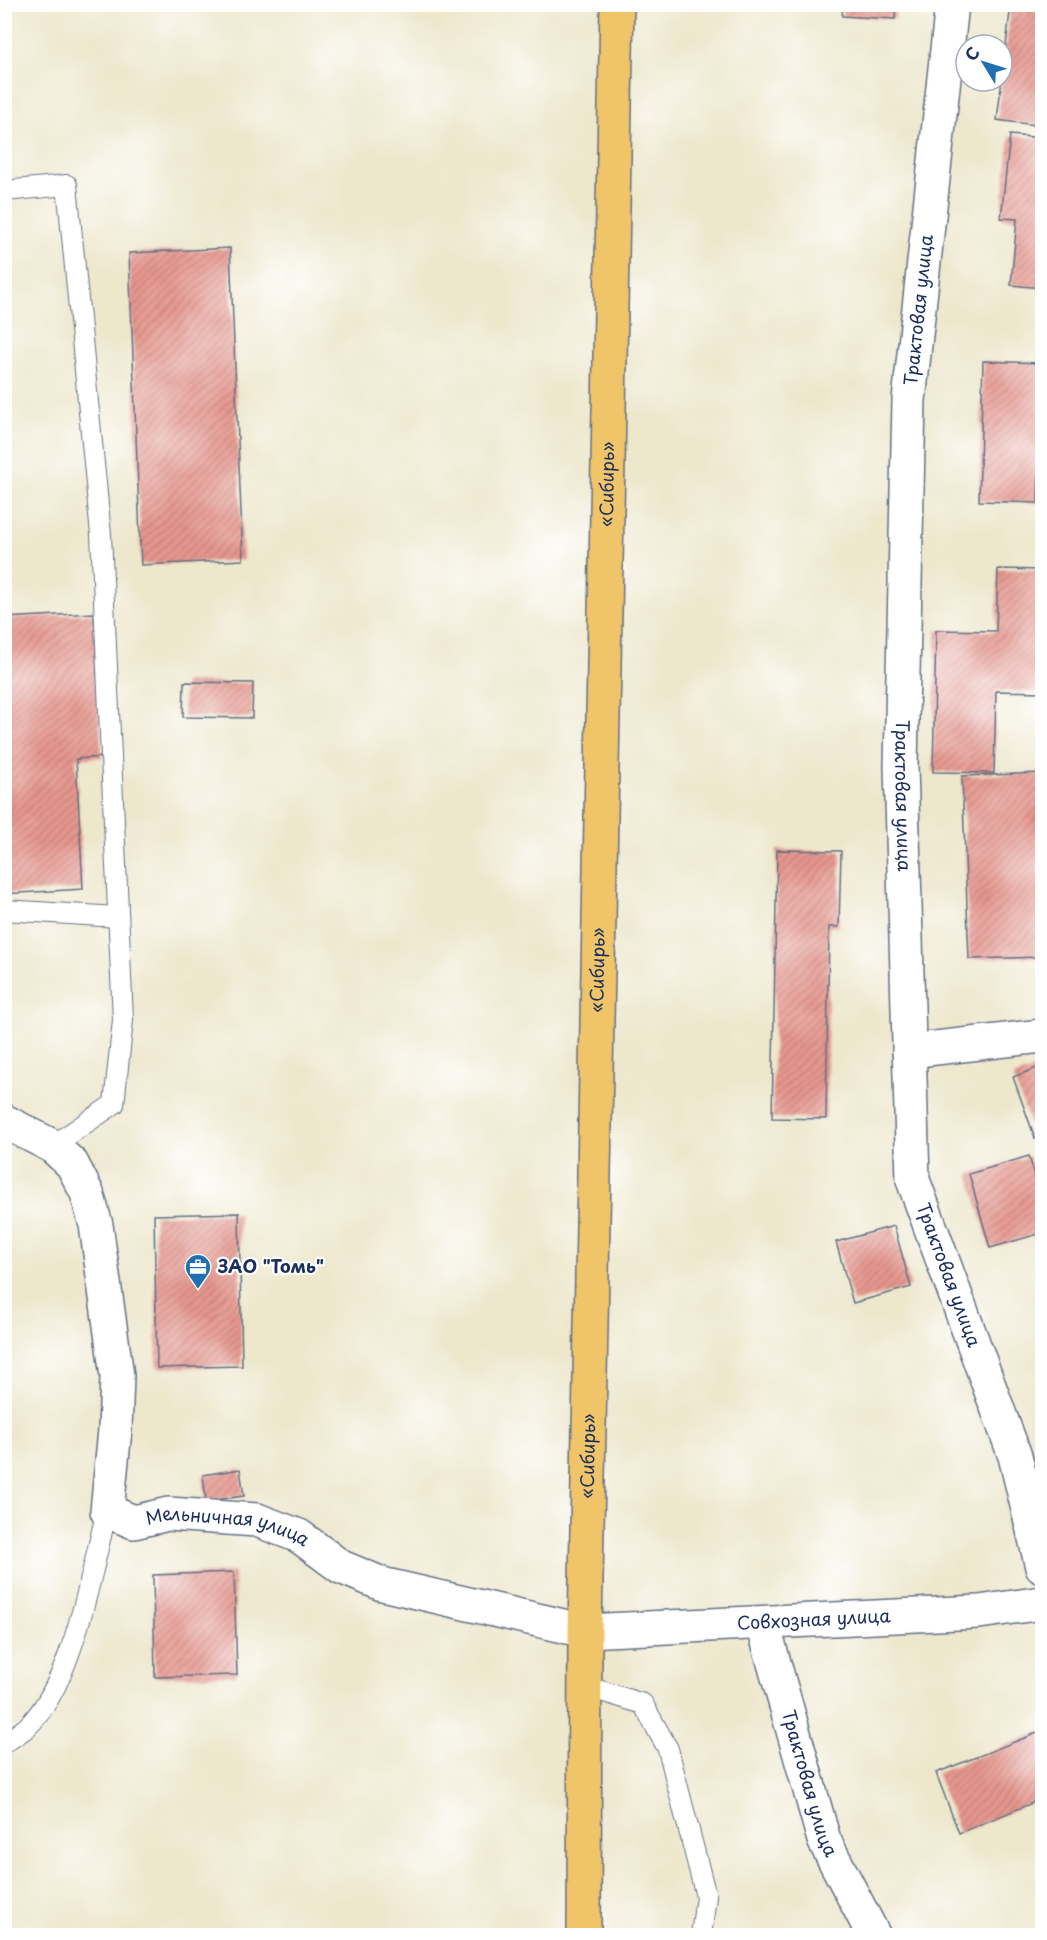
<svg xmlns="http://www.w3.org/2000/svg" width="1047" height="1940" font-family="'Playpen Sans',sans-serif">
<defs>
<pattern id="building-hatch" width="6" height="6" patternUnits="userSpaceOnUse" patternTransform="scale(1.5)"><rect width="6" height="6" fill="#e7978e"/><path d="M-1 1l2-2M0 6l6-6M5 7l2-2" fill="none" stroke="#ba7c77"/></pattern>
</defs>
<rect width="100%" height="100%" fill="#fff"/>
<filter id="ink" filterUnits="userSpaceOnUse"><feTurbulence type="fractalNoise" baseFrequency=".0167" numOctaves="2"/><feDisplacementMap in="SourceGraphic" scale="12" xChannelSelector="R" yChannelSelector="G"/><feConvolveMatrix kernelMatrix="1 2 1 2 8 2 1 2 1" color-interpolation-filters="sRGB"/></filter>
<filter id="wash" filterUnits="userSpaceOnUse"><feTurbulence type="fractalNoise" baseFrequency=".008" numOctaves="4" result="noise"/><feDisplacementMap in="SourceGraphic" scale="24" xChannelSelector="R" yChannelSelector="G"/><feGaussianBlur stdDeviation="1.35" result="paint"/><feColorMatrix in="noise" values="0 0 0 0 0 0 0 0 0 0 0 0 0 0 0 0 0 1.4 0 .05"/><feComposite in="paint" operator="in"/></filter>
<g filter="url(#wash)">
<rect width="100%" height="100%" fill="#ede7cc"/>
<g id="blocks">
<g fill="url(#building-hatch)">
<polygon points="843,4 896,4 895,19 842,16"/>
<polygon points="1011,4 1042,4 1042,126 997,120"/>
<polygon points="1010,135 1042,138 1042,288 1011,285 1017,219 1001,218"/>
<polygon points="230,248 243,560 141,565 129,253"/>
<polygon points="983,361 1042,363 1038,503 979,501"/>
<polygon points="998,569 1042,570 1042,692 996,691 994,773 933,772 936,630 996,631"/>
<polygon points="94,613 102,757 76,759 83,889 4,894 4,618"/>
<polygon points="184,682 253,683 252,718 183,717"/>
<polygon points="1042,773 1042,829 1038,829 1042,957 969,959 962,776"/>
<polygon points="777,850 841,851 839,927 829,927 826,1119 772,1118"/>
<polygon points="1042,1066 1042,1136 1035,1138 1013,1077"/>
<polygon points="1029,1156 1042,1201 1042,1233 990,1248 969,1174"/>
<polygon points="239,1213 242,1366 157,1368 154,1215"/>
<polygon points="894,1226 911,1287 853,1303 836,1242"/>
<polygon points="240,1469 244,1496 206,1501 203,1475"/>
<polygon points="234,1572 237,1675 155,1677 153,1575"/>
<polygon points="1042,1731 1042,1799 959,1833 936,1773"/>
</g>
</g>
</g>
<g filter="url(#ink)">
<use href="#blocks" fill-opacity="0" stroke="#646f84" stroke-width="1.5"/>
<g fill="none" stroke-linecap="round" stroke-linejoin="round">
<g stroke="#646f84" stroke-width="22">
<g id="service">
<polyline points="4,191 67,185 101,535 123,1020 114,1104 52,1146"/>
<polyline points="4,910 118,917"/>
<polyline points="585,1686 643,1704 668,1749 706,1896 701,1936"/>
<path d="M4,1743C12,1738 20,1733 27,1727C73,1684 91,1572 107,1511"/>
</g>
</g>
<g stroke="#646f84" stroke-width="36">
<g id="minor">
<path id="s1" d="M952,4L909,400L901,766L913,1180L1015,1456L1042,1567"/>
<polyline points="909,1051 1042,1036"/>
<path id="s2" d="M4,1121L52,1146L72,1164L87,1193L96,1225L117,1376L115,1430L107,1511L134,1522L168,1514L257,1520L299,1536L341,1567L382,1584L585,1631L979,1612L1042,1603"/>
<path id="s3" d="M763,1624L824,1840L874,1936"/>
</g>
</g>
<g stroke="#646f84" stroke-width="36">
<g id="trunk">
<path id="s4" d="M584,1936L585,1631L617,4"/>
</g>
</g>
<use href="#service" stroke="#fff" stroke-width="20"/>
<use href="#minor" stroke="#fff" stroke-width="33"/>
<use href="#trunk" stroke="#f0c469" stroke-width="33"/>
</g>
</g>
<defs>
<g id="office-pin" transform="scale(1.35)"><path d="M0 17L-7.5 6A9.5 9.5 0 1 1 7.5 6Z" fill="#1f6fb2" stroke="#fff"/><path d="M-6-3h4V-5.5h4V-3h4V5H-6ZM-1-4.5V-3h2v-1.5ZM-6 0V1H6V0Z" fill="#fff"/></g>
</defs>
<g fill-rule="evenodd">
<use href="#office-pin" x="198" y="1267"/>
</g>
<g text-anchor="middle" stroke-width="4.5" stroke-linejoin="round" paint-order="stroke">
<g font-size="18" fill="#1b2f5e" stroke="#fff">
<text transform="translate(919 310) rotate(-84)" y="6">Трактовая улица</text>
<text dy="6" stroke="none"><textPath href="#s4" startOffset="1452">«Сибирь»</textPath></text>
<text dy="6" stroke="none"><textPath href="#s1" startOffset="794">Трактовая улица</textPath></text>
<text dy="6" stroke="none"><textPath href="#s4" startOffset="966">«Сибирь»</textPath></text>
<text dy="6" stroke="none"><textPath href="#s1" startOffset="1280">Трактовая улица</textPath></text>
<text dy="6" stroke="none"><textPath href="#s4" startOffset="480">«Сибирь»</textPath></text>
<text dy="6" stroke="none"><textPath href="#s2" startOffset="560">Мельничная улица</textPath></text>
<text dy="6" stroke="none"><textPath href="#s2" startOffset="1167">Совхозная улица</textPath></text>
<text dy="6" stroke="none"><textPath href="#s3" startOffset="166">Трактовая улица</textPath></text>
</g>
<g font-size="18" font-weight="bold" fill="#1b2f5e" stroke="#fff" text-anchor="start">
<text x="218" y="1273">ЗАО "Томь"</text>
</g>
</g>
<rect width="1047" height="1940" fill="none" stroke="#fff" stroke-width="24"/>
<g transform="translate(984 63) rotate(308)"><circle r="28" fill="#ffffff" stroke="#a4acbf" stroke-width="1.5"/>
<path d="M0-4.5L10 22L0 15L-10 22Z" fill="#1f6fb2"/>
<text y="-9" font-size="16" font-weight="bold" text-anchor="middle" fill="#1b2f5e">С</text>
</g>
</svg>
